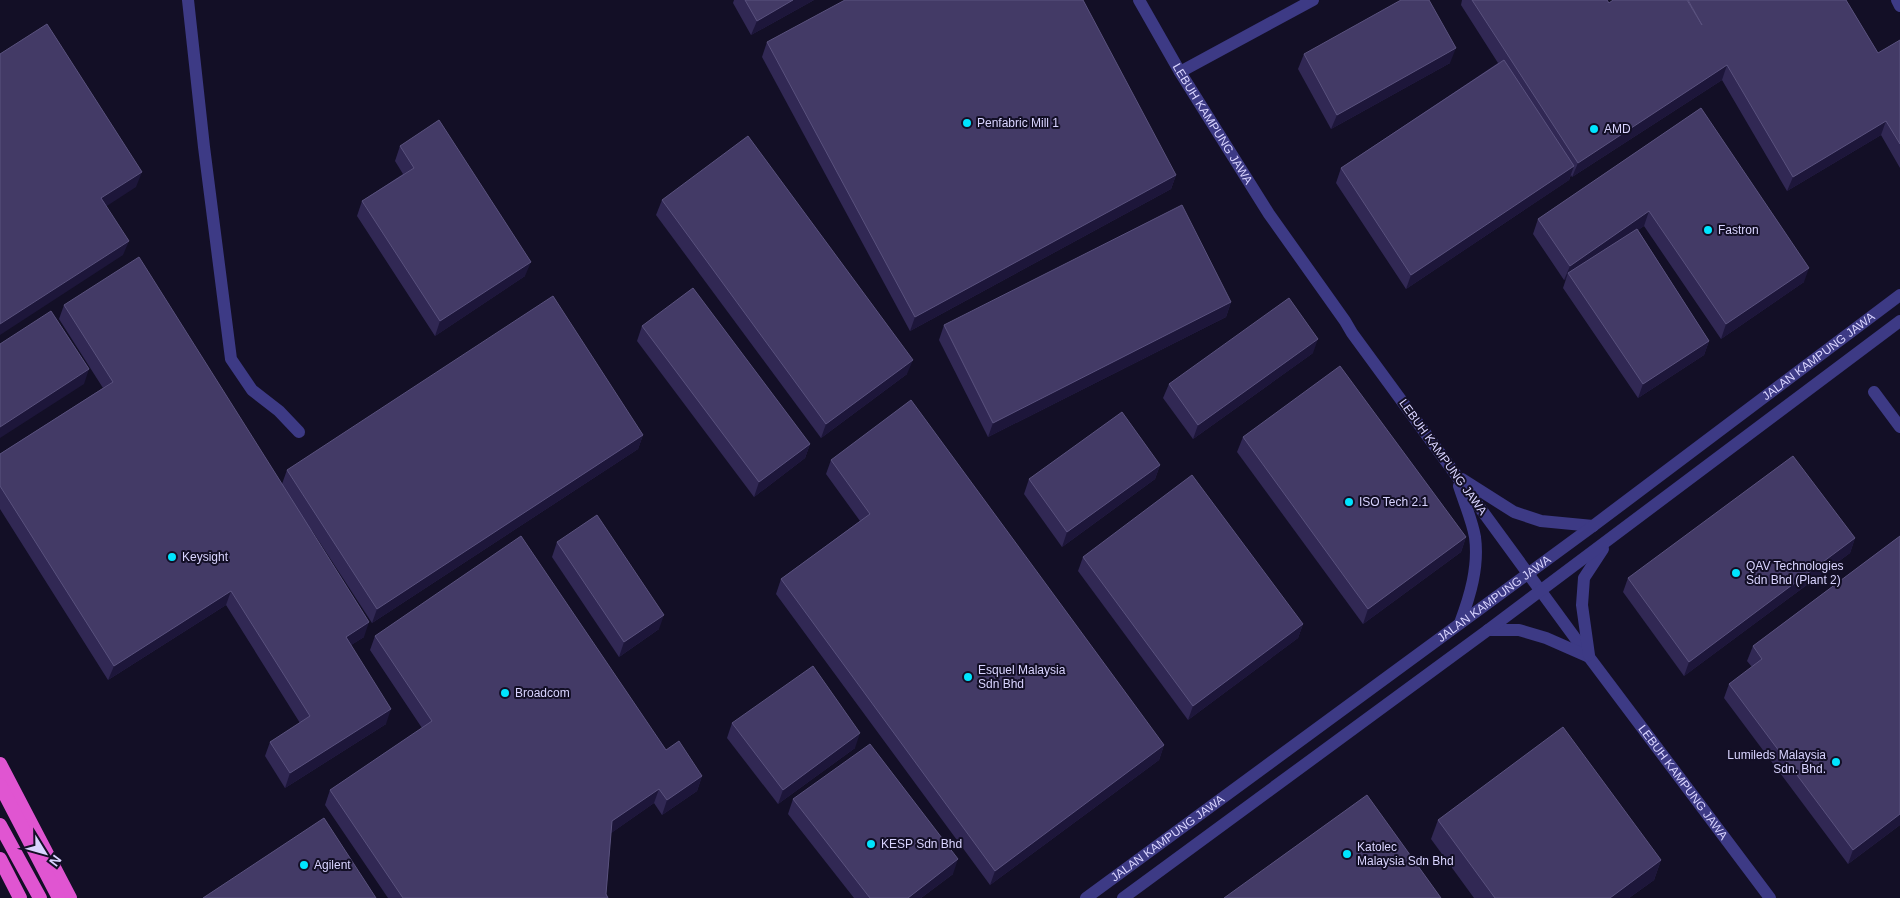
<svg xmlns="http://www.w3.org/2000/svg" width="1900" height="898" font-family="Arial,sans-serif">
<rect width="100%" height="100%" fill="#130f26"/>
<g fill="none" stroke-linecap="round" stroke-linejoin="round">
<g stroke="#3d3a85" stroke-width="12">
<polyline points="188,0 204,147 231,359 252,390 279,411 299,432"/>
<path id="s1" d="M1139,0L1180,72L1269,214L1345,321L1352,333L1456,475"/>
<polyline points="1897,0 1900,6"/>
<polyline points="1180,72 1313,0"/>
<polyline points="1874,392 1900,427"/>
</g>
<g stroke="#3d3a85" stroke-width="12">
<path id="s2" d="M1456,475L1589,657L1770,898"/>
<polyline points="1462,479 1514,512 1541,521 1593,526"/>
<path d="M1459,486C1464,502 1472,520 1475,537C1479,567 1470,596 1460,623"/>
<polyline points="1488,630 1519,630 1546,638 1587,656"/>
<polyline points="1589,655 1582,605 1584,578 1603,549"/>
<path id="s3" d="M1086,898L1593,526L1900,295"/>
<polyline points="1123,898 1488,630 1900,321"/>
</g>
<g stroke="#e055d1" stroke-width="14">
<polyline points="0,764 70,898"/>
<polyline points="0,785 59,898"/>
<polyline points="0,825 40,898"/>
<polyline points="0,859 20,898"/>
</g>
</g>
<g fill="#312854">
<polygon points="734,0 814,0 751,35 733,3"/>
<polygon points="1462,0 1607,0 1609,3 1613,0 1846,0 1878,53 1900,40 1900,168 1881,135 1787,191 1722,80 1572,177 1571,175 1569,180 1406,289 1336,183 1341,168 1498,63 1461,5"/>
<polygon points="767,42 1176,175 1171,189 910,331 762,57"/>
<polygon points="1304,54 1450,63 1331,129 1298,69"/>
<polygon points="1701,108 1804,282 1721,339 1644,226 1638,230 1709,341 1704,355 1638,398 1563,288 1566,279 1564,280 1533,234 1538,219"/>
<polygon points="400,146 525,276 435,336 357,216 362,201 403,174 395,161"/>
<polygon points="662,200 907,374 821,438 656,215"/>
<polygon points="1231,302 1226,317 988,437 939,340 944,325"/>
<polygon points="64,305 282,484 287,470 643,435 638,449 372,623 311,529 364,637 351,645 386,724 285,788 265,756 270,742 300,723 226,605 108,680 0,509 0,454 103,388 59,319"/>
<polygon points="642,326 810,444 805,458 754,497 637,341"/>
<polygon points="1313,353 1193,439 1163,398 1169,384"/>
<polygon points="1243,437 1466,537 1461,552 1363,624 1237,452"/>
<polygon points="831,460 1164,745 1159,760 990,885 776,594 781,579 860,521 826,474"/>
<polygon points="1160,465 1155,479 1062,547 1024,494 1029,479"/>
<polygon points="1900,536 1900,825 1848,864 1724,698 1729,684 1752,667 1747,661 1753,646"/>
<polygon points="1855,538 1850,553 1684,676 1623,592 1628,578"/>
<polygon points="557,542 659,629 619,657 552,557"/>
<polygon points="1083,557 1303,624 1298,638 1188,720 1078,571"/>
<polygon points="375,636 666,750 702,776 697,791 662,815 654,803 611,833 606,894 608,898 388,898 325,805 330,790 422,728 370,650"/>
<polygon points="732,723 855,748 778,804 727,738"/>
<polygon points="793,799 953,874 921,898 854,898 788,814"/>
<polygon points="1438,820 1661,860 1654,880 1629,898 1474,898 1431,839"/>
</g>
<g fill="#1d163a">
<polygon points="793,0 814,0 751,35 757,21"/>
<polygon points="1456,48 1450,63 1331,129 1337,115"/>
<polygon points="1727,65 1722,80 1572,177 1578,163"/>
<polygon points="1886,121 1881,135 1787,191 1793,177"/>
<polygon points="1574,166 1569,180 1406,289 1411,275"/>
<polygon points="142,172 136,187 96,213 101,198"/>
<polygon points="1176,175 1171,189 910,331 915,317"/>
<polygon points="1649,211 1644,226 1570,276 1568,273 1566,279 1564,280 1570,266"/>
<polygon points="129,241 123,255 0,335 0,324"/>
<polygon points="531,262 525,276 435,336 440,321"/>
<polygon points="1809,268 1804,282 1721,339 1726,324"/>
<polygon points="1231,302 1226,317 988,437 993,423"/>
<polygon points="1318,339 1313,353 1193,439 1198,425"/>
<polygon points="1709,341 1704,355 1638,398 1643,384"/>
<polygon points="913,360 907,374 821,438 826,424"/>
<polygon points="89,369 84,384 0,438 0,427"/>
<polygon points="643,435 638,449 372,623 377,609"/>
<polygon points="810,444 805,458 754,497 759,482"/>
<polygon points="1160,465 1155,479 1062,547 1067,532"/>
<polygon points="1466,537 1461,552 1363,624 1368,609"/>
<polygon points="1855,538 1850,553 1684,676 1689,662"/>
<polygon points="231,591 226,605 108,680 114,666"/>
<polygon points="664,615 659,629 619,657 624,642"/>
<polygon points="369,622 364,637 340,652 346,637"/>
<polygon points="1303,624 1298,638 1188,720 1193,706"/>
<polygon points="391,709 386,724 285,788 290,773"/>
<polygon points="860,733 855,748 778,804 783,790"/>
<polygon points="1164,745 1159,760 990,885 995,871"/>
<polygon points="702,776 697,791 662,815 667,800"/>
<polygon points="659,789 654,803 607,836 612,821"/>
<polygon points="1900,814 1900,825 1848,864 1853,850"/>
<polygon points="958,859 953,874 921,898 908,898"/>
<polygon points="1661,860 1654,880 1629,898 1610,898"/>
</g>
<g fill="#433a66" stroke="#5a527e">
<polygon points="745,0 793,0 757,21"/>
<polygon points="845,0 1083,0 1176,175 915,317 767,42"/>
<polygon points="1401,0 1429,0 1456,48 1337,115 1304,54"/>
<polygon points="1472,0 1607,0 1609,3 1613,0 1687,0 1702,25 1688,0 1846,0 1878,53 1900,40 1900,144 1886,121 1793,177 1727,65 1578,163"/>
<polygon points="47,24 142,172 101,198 129,241 0,324 0,54"/>
<polygon points="1504,60 1574,166 1411,275 1341,168"/>
<polygon points="1701,108 1809,268 1726,324 1649,211 1570,266 1538,219"/>
<polygon points="439,120 531,262 440,321 362,201 414,168 400,146"/>
<polygon points="748,136 913,360 826,424 662,200"/>
<polygon points="1182,205 1231,302 993,423 944,325"/>
<polygon points="1637,229 1709,341 1643,384 1568,273"/>
<polygon points="139,257 369,622 346,637 391,709 290,773 270,742 310,716 231,591 114,666 0,486 0,454 113,382 64,305"/>
<polygon points="693,288 810,444 759,482 642,326"/>
<polygon points="553,296 643,435 377,609 287,470"/>
<polygon points="1289,298 1318,339 1198,425 1169,384"/>
<polygon points="51,311 89,369 0,427 0,344"/>
<polygon points="1340,366 1466,537 1368,609 1243,437"/>
<polygon points="911,400 1164,745 995,871 781,579 870,514 831,460"/>
<polygon points="1122,412 1160,465 1067,532 1029,479"/>
<polygon points="1793,456 1855,538 1689,662 1628,578"/>
<polygon points="1192,475 1303,624 1193,706 1083,557"/>
<polygon points="597,515 664,615 624,642 557,542"/>
<polygon points="521,536 666,750 679,741 702,776 667,800 659,789 612,821 606,894 608,898 403,898 330,790 432,721 375,636"/>
<polygon points="1900,536 1900,814 1853,850 1729,684 1762,659 1753,646"/>
<polygon points="813,666 860,733 783,790 732,723"/>
<polygon points="1563,727 1661,860 1610,898 1495,898 1438,820"/>
<polygon points="870,744 958,859 908,898 870,898 793,799"/>
<polygon points="1367,795 1441,898 1224,898"/>
<polygon points="324,818 376,898 203,898"/>
</g>
<g fill="#00e5ff" stroke="#130f26" stroke-width="2">
<circle cx="967" cy="123" r="5"/>
<circle cx="1594" cy="129" r="5"/>
<circle cx="1708" cy="230" r="5"/>
<circle cx="1349" cy="502" r="5"/>
<circle cx="172" cy="557" r="5"/>
<circle cx="1736" cy="573" r="5"/>
<circle cx="968" cy="677" r="5"/>
<circle cx="505" cy="693" r="5"/>
<circle cx="1836" cy="762" r="5"/>
<circle cx="871" cy="844" r="5"/>
<circle cx="1347" cy="854" r="5"/>
<circle cx="304" cy="865" r="5"/>
</g>
<g text-anchor="middle" stroke-width="4" stroke-linejoin="round" paint-order="stroke">
<g font-size="12" fill="#d9d4ff" stroke="#130f26" text-anchor="start">
<text x="977" y="127">Penfabric Mill 1</text>
<text x="1604" y="133">AMD</text>
<text x="1718" y="234">Fastron</text>
<text x="1359" y="506">ISO Tech 2.1</text>
<text x="182" y="561">Keysight</text>
<text x="1746" y="570">QAV Technologies<tspan x="1746" dy="14">Sdn Bhd (Plant 2)</tspan></text>
<text x="978" y="674">Esquel Malaysia<tspan x="978" dy="14">Sdn Bhd</tspan></text>
<text x="515" y="697">Broadcom</text>
<text x="1826" y="759" text-anchor="end">Lumileds Malaysia<tspan x="1826" dy="14">Sdn. Bhd.</tspan></text>
<text x="881" y="848">KESP Sdn Bhd</text>
<text x="1357" y="851">Katolec<tspan x="1357" dy="14">Malaysia Sdn Bhd</tspan></text>
<text x="314" y="869">Agilent</text>
</g>
<g font-size="12" fill="#d9d4ff" stroke="#130f26">
<text dy="4" stroke="none"><textPath href="#s1" startOffset="144">LEBUH KAMPUNG JAWA</textPath></text>
<text dy="4" stroke="none"><textPath href="#s3" startOffset="911">JALAN KAMPUNG JAWA</textPath></text>
<text transform="translate(1443 457) rotate(54)" y="4">LEBUH KAMPUNG JAWA</text>
<text dy="4" stroke="none"><textPath href="#s3" startOffset="506">JALAN KAMPUNG JAWA</textPath></text>
<text dy="4" stroke="none"><textPath href="#s2" startOffset="382">LEBUH KAMPUNG JAWA</textPath></text>
<text dy="4" stroke="none"><textPath href="#s3" startOffset="101">JALAN KAMPUNG JAWA</textPath></text>
</g>
</g>
<g transform="translate(45 853) rotate(127)" stroke="#130f26" stroke-width="4" paint-order="stroke">
<path d="M0-4L9 19L0 12L-9 19Z" fill="#d9d4ff"/>
<text y="-8" font-size="14" font-weight="bold" text-anchor="middle" fill="#d9d4ff">N</text>
</g>
</svg>
